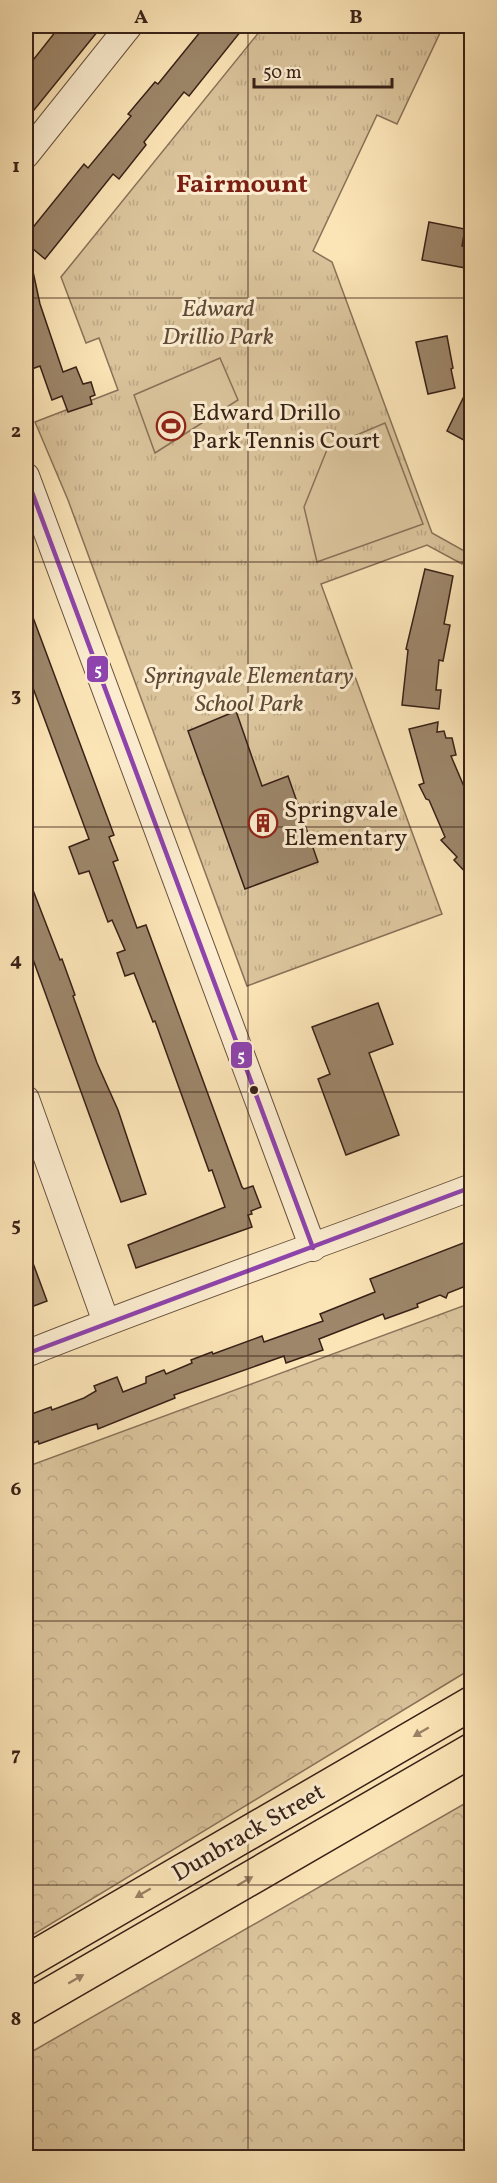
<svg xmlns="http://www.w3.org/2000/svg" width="497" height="2183" font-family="Vollkorn,serif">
<defs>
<pattern id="grass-tufts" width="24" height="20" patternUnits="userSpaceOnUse" patternTransform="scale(1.5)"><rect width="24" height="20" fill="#dac39b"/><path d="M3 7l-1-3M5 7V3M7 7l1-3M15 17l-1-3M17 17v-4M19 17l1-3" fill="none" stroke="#bca785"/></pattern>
<pattern id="forest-crowns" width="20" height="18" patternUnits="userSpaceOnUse" patternTransform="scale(1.5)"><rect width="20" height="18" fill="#dac39b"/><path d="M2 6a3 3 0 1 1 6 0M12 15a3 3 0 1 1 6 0" fill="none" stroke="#bca785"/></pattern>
</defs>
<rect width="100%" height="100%" fill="#fbe4b6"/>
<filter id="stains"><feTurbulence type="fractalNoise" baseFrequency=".00333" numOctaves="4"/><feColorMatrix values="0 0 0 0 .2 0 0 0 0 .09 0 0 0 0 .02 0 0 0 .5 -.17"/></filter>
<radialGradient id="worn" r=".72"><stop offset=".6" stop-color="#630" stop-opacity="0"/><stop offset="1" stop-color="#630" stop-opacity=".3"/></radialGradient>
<polygon fill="url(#grass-tufts)" stroke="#897259" stroke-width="1.5" points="264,26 447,26 440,33 397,124 377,115 313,251 332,262 432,533 468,553 462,564 427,545 321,584 442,914 247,986 68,500 35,422 118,390 99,338 86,343 61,277"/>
<g fill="url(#forest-crowns)" stroke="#897259" stroke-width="1.5">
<polygon points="471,1303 471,1669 26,1939 26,1467"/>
<polygon points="471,1800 471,2157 26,2157 26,2055"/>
</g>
<g fill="#dac39b" stroke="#897259" stroke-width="1.5">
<polygon points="220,358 238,400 155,453 134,395"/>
<polygon points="385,423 423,524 317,562 304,507 328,447"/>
</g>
<g fill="#9d866a" stroke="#382117" stroke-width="1.5">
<polygon points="60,26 102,26 26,120 26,69"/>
<polygon points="205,26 245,26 189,96 184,92 144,142 146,145 119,179 113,174 45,259 26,243 26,236 84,164 88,168 131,116 128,114 155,82 158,84"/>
<polygon points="429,222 465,229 462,246 471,248 471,269 422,260"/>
<polygon points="32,267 40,304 63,372 76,367 83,384 91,382 95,395 90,397 92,404 68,412 62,396 52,400 40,366 29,370 26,361 26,268"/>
<polygon points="447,336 453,368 451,369 455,388 428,394 416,342"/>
<polygon points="471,382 471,444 447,431"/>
<polygon points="425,569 453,576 444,624 450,625 443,661 439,660 436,690 441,690 439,709 402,705 408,650 406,649"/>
<polygon points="26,604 28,604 114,835 109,837 118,860 113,862 137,928 146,925 242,1187 244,1189 253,1186 261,1207 251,1211 252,1214 248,1215 252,1227 136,1268 128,1245 225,1207 212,1170 209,1171 155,1021 153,1022 134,973 125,976 117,953 125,950 112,920 108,922 89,871 79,874 69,847 89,839 26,669"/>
<polygon points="236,711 262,786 288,776 318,862 245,889 188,731"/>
<polygon points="438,722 437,732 444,731 446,738 452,738 456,755 451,756 471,803 471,878 454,860 457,857 441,840 445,837 429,800 426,799 419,785 424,783 409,729"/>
<polygon points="26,872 60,960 62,959 75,995 73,996 97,1063 118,1110 146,1194 121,1202 26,940"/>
<polygon points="378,1003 393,1044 369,1053 399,1135 346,1155 318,1079 330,1074 312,1027"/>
<polygon points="471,1240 471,1284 448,1293 446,1298 440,1295 417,1304 418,1307 385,1319 383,1314 319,1339 323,1350 286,1363 284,1356 174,1395 175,1398 98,1429 97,1424 89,1426 39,1444 38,1441 26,1446 26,1416 51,1407 52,1410 84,1398 96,1391 94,1386 117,1377 123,1392 146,1383 146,1377 164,1370 166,1374 192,1363 191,1360 212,1352 213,1354 262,1336 264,1342 323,1321 320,1314 375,1292 370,1279"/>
<polygon points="27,1247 47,1301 26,1309 26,1248"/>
</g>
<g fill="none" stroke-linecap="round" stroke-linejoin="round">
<g stroke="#69523f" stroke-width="28">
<g id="minor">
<polyline points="26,155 129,26"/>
<polyline points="26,476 313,1248"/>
<polyline points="26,1099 106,1322"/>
<path d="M26,1354C173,1295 323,1244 472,1187"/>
</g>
</g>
<g stroke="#382117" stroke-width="36">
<g id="major">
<polyline points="26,1962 472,1703"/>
<polyline points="26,2008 472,1750"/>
</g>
</g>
<use href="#minor" stroke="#fcedd0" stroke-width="26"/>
<use href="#major" stroke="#fbe4b6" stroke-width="33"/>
<g stroke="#fcedd0" stroke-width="9">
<g id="bus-1">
<polyline points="26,476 313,1248"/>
<polyline points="26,1354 472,1187"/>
</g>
</g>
<use href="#bus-1" stroke="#8e44ad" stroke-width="4.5"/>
</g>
<defs><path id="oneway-solid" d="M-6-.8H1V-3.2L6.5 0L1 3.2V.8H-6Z" transform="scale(1.5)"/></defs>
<g fill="#9a8266">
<use href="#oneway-solid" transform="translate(421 1732) rotate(150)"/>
<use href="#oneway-solid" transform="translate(245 1881) rotate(-30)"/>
<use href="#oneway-solid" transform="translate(143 1893) rotate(150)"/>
<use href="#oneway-solid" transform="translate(76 1979) rotate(-30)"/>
</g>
<path fill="none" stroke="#382117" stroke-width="1.5" stroke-opacity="0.55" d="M248,26V2158M26,298H472M26,562H472M26,827H472M26,1092H472M26,1356H472M26,1621H472M26,1885H472"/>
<defs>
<g id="stadium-ring" transform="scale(1.5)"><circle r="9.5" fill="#fcedd0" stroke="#8f2418" stroke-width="1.5"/><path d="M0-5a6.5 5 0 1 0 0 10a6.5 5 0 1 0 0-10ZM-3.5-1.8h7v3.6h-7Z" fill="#8f2418"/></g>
<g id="building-ring" transform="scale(1.5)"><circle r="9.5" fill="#fcedd0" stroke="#8f2418" stroke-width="1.5"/><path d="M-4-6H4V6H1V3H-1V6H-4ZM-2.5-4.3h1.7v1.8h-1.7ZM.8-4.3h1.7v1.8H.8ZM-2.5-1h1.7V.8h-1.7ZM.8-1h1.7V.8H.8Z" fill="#8f2418"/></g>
</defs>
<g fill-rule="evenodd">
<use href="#stadium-ring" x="171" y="426"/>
<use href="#building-ring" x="263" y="823"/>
</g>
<circle fill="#382117" stroke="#fcedd0" stroke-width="2" cx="254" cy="1090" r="5"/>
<g text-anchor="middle" stroke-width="6" stroke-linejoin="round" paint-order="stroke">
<g font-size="24" font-style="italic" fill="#604a38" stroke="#fcedd0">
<text x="218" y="316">Edward<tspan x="218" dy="28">Drillio Park</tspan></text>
<text x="249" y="683">Springvale Elementary<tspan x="249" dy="28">School Park</tspan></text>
</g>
<g font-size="24" fill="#382117" stroke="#fcedd0" text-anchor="start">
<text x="192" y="420">Edward Drillo<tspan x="192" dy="28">Park Tennis Court</tspan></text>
<text x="284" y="817">Springvale<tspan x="284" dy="28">Elementary</tspan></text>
</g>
<g font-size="24" fill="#382117" stroke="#fcedd0">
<text transform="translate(248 1832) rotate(-30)" y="8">Dunbrack Street</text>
</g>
<g font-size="26" font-weight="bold" fill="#7a1f14" stroke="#fcedd0">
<text x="242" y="192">Fairmount</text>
</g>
</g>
<g stroke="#fcedd0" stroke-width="2">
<rect x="86" y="655" width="23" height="28" rx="6" fill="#8e44ad"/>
<rect x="230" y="1041" width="23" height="28" rx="6" fill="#8e44ad"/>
</g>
<g font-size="16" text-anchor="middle" font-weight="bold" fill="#fff">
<text x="98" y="675">5</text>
<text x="241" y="1061">5</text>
</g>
<rect width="497" height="2183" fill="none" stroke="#fbe4b6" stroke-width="66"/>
<path d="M254 78v9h138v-9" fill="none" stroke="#382117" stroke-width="3"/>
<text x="263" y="78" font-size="18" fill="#382117" stroke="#fcedd0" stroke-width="4.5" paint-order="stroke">50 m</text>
<rect x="33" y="33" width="431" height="2117" fill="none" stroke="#382117" stroke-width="2"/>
<g font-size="20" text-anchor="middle" font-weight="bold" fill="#382117">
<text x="141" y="23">A</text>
<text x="356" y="23">B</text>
<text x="16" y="172">1</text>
<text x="16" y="437">2</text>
<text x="16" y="701">3</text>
<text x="16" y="966">4</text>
<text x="16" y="1231">5</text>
<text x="16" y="1495">6</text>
<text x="16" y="1760">7</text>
<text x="16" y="2025">8</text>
</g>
<rect width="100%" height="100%" filter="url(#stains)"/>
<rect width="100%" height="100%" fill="url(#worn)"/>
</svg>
